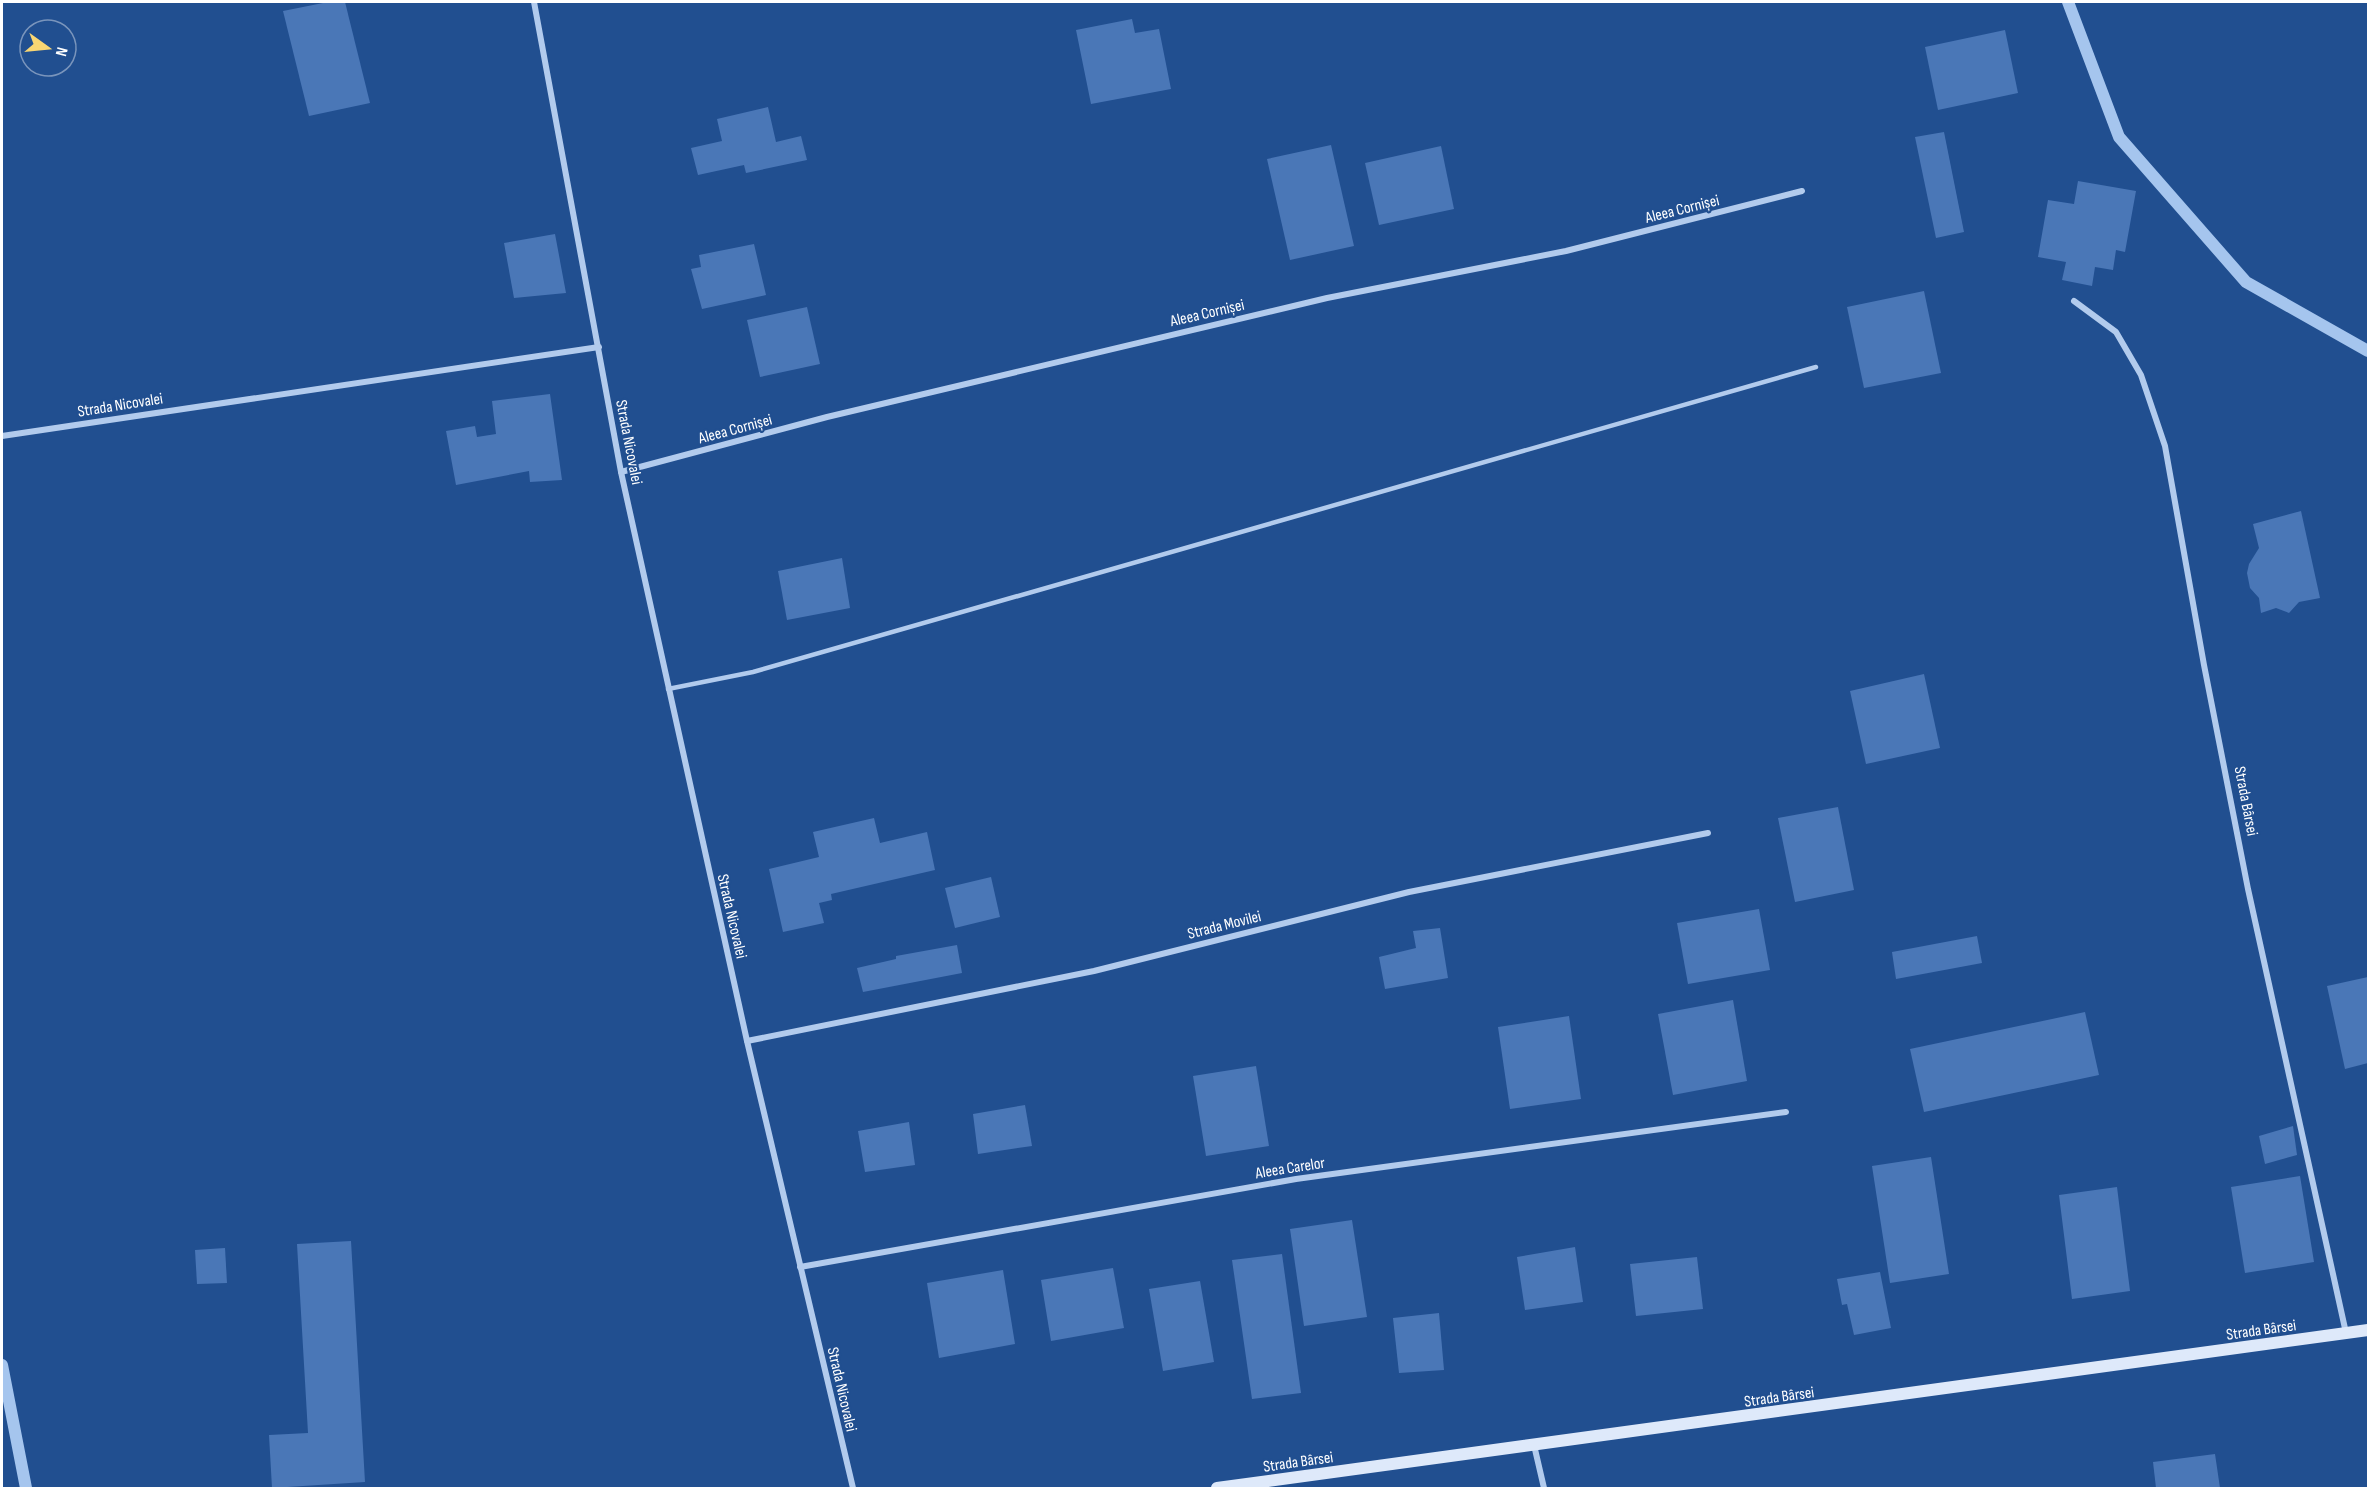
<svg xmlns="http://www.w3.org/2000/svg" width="2370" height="1490" font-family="'Sofia Sans Condensed',sans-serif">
<rect width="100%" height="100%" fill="#214f90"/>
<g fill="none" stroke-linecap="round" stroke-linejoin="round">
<g stroke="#a5c5ee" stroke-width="12">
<polyline points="2068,2 2119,137 2246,282 2368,351"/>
<polyline points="2,1365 26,1488"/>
</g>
</g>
<g fill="#4a77b7">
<polygon points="328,2 345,2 370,103 309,116 283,11"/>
<polygon points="1132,19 1135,33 1159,29 1171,89 1091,104 1076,30"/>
<polygon points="2005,30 2018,93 1938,110 1925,47"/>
<polygon points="768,107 776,142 801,136 807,160 746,173 744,165 698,175 691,148 722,141 717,119"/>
<polygon points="1944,132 1964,232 1936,238 1915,137"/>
<polygon points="1331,145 1354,246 1290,260 1267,159"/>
<polygon points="1441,146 1454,209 1379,225 1365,163"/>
<polygon points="2078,181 2136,191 2125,252 2116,250 2113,270 2095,267 2092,286 2062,280 2066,262 2038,257 2048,200 2074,204"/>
<polygon points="555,234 566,293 514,298 504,243"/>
<polygon points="754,244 766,295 702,309 691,269 701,267 699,255"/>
<polygon points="1924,291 1941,373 1864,388 1847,307"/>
<polygon points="807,307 820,364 760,377 747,320"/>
<polygon points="550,394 562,480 530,482 529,471 456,485 446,431 475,426 477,437 496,434 492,401"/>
<polygon points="2301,511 2320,598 2299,602 2289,613 2276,608 2261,613 2259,598 2250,588 2247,573 2249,564 2259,548 2253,524"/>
<polygon points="842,558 850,608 787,620 778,571"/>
<polygon points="1924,674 1940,748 1866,764 1850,691"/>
<polygon points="1838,807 1854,890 1795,902 1778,818"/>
<polygon points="874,818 880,843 927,832 935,870 831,894 832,900 819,903 824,923 783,932 769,869 819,857 813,832"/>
<polygon points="991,877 1000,917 955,928 945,888"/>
<polygon points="1759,909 1770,970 1688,984 1677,923"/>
<polygon points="1440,928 1448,978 1385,989 1379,957 1416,948 1413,931"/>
<polygon points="1977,936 1982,963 1896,979 1892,952"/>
<polygon points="957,945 962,973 863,992 857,968 896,959 896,956"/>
<polygon points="2368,977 2368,1063 2345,1069 2327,986"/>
<polygon points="1733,1000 1747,1081 1673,1095 1658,1014"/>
<polygon points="2085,1012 2099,1075 1924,1112 1910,1049"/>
<polygon points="1569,1016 1581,1099 1510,1109 1498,1027"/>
<polygon points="1256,1066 1269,1146 1206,1156 1193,1076"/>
<polygon points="1025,1105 1032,1146 978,1154 973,1114"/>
<polygon points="909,1122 915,1165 865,1172 858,1131"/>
<polygon points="2293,1126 2297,1155 2265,1164 2259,1136"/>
<polygon points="1931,1157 1949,1274 1890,1283 1872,1166"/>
<polygon points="2300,1176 2314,1262 2245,1273 2231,1187"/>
<polygon points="2117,1187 2130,1291 2072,1299 2059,1195"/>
<polygon points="1352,1220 1367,1317 1304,1326 1290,1229"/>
<polygon points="351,1241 365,1482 272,1488 269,1435 308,1433 297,1244"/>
<polygon points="1575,1247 1583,1302 1525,1310 1517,1257"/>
<polygon points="225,1248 227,1283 197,1284 195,1250"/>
<polygon points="1282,1254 1301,1393 1252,1399 1232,1260"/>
<polygon points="1697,1257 1703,1309 1636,1316 1630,1264"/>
<polygon points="1113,1268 1124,1328 1051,1341 1041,1280"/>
<polygon points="1003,1270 1015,1344 939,1358 927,1283"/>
<polygon points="1880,1272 1891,1328 1854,1335 1847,1304 1842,1305 1837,1279"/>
<polygon points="1200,1281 1214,1362 1163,1371 1149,1289"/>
<polygon points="1439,1313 1444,1370 1399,1373 1393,1318"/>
<polygon points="2215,1454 2220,1488 2156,1488 2153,1462"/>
</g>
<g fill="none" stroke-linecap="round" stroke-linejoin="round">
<polyline stroke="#b2cbed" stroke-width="4.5" points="668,689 753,672 1816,367"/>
<g stroke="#b2cbed" stroke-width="6">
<polyline points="534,2 621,472 747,1041 853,1488"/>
<polyline points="2074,301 2116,332 2141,375 2165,446 2204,665 2248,889 2346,1333"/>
<polyline points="2,436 599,347"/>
<polyline points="621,472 827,417 1327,298 1566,251 1802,191"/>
<polyline points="747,1041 1094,971 1409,892 1708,833"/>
<polyline points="800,1267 1296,1179 1786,1112"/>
<polyline points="1534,1445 1544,1488"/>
</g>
<polyline stroke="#dee9fa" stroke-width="12" points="1217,1488 2368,1330"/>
</g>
<g text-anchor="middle" stroke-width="4.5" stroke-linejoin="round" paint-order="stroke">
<g font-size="16" fill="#fff" stroke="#214f90">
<text transform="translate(1682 208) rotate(-14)" y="6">Aleea Cornișei</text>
<text transform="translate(1207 312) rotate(-13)" y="6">Aleea Cornișei</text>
<text transform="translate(120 404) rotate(-9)" y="6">Strada Nicovalei</text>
<text transform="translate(735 428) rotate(-15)" y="6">Aleea Cornișei</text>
<text transform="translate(630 442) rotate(79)" y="6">Strada Nicovalei</text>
<text transform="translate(2247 801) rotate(79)" y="6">Strada Bârsei</text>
<text transform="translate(733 916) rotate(77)" y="6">Strada Nicovalei</text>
<text transform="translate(1224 924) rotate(-14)" y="6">Strada Movilei</text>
<text transform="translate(1290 1167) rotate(-9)" y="6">Aleea Carelor</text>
<text transform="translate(2261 1329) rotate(-8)" y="6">Strada Bârsei</text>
<text transform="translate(843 1389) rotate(77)" y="6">Strada Nicovalei</text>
<text transform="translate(1779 1396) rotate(-8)" y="6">Strada Bârsei</text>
<text transform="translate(1298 1461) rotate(-8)" y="6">Strada Bârsei</text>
</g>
</g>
<rect width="2370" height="1490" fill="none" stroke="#ffffff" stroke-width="6"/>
<g transform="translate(48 48) rotate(105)"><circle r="28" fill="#214f90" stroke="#7a95bc" stroke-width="1.5"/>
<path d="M0-4.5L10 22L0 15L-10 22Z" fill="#f9d673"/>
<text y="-9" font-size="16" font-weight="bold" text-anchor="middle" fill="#ffffff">N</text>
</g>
</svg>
